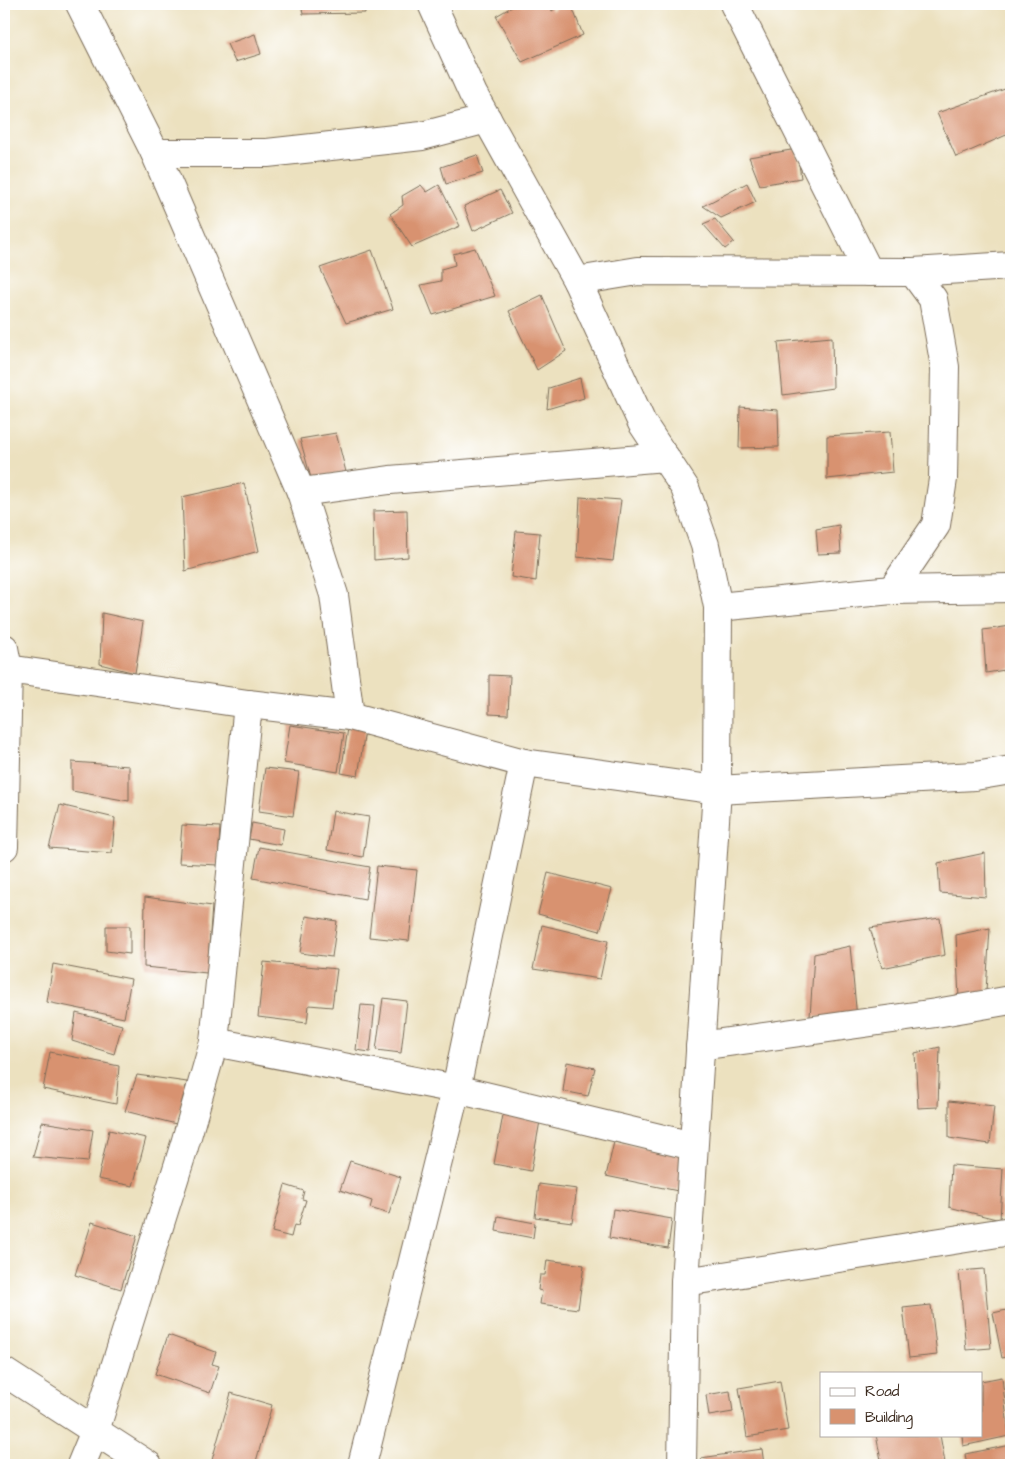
<svg xmlns="http://www.w3.org/2000/svg" width="1015" height="1469" font-family="'Architects Daughter',sans-serif">
<rect width="100%" height="100%" fill="#fff"/>
<filter id="ink" filterUnits="userSpaceOnUse"><feTurbulence type="fractalNoise" baseFrequency=".02" numOctaves="2"/><feDisplacementMap in="SourceGraphic" scale="10" xChannelSelector="R" yChannelSelector="G"/><feConvolveMatrix kernelMatrix="1 2 1 2 8 2 1 2 1" color-interpolation-filters="sRGB"/></filter>
<filter id="wash" filterUnits="userSpaceOnUse"><feTurbulence type="fractalNoise" baseFrequency=".0096" numOctaves="4" result="noise"/><feDisplacementMap in="SourceGraphic" scale="20" xChannelSelector="R" yChannelSelector="G"/><feGaussianBlur stdDeviation="1.12" result="paint"/><feColorMatrix in="noise" values="0 0 0 0 0 0 0 0 0 0 0 0 0 0 0 0 0 1.4 0 .05"/><feComposite in="paint" operator="in"/></filter>
<g filter="url(#wash)">
<rect width="100%" height="100%" fill="#ece1bf"/>
<g id="blocks">
<g fill="#d8926f">
<polygon points="301,4 364,4 365,13 303,14"/>
<polygon points="517,4 550,4 552,11 562,4 571,4 583,35 522,62 496,16"/>
<polygon points="255,34 261,54 235,62 227,44"/>
<polygon points="1005,89 1011,104 1011,133 956,157 937,113"/>
<polygon points="797,149 801,178 760,185 749,157"/>
<polygon points="477,155 483,173 446,184 441,167"/>
<polygon points="747,183 756,202 721,218 703,206"/>
<polygon points="421,185 427,192 439,185 460,226 412,247 390,214 403,205 402,196"/>
<polygon points="500,190 512,213 473,231 464,206"/>
<polygon points="715,219 734,242 725,249 703,224"/>
<polygon points="475,248 495,296 433,315 421,285 441,281 441,269 455,265 453,254"/>
<polygon points="372,250 393,309 346,323 320,268"/>
<polygon points="542,295 566,351 537,370 509,311"/>
<polygon points="832,337 833,388 783,395 778,342"/>
<polygon points="580,378 584,398 547,409 549,388"/>
<polygon points="740,407 778,410 779,447 739,448"/>
<polygon points="890,432 893,472 827,479 827,436"/>
<polygon points="336,433 346,472 311,478 300,439"/>
<polygon points="244,483 259,551 185,571 182,497"/>
<polygon points="580,497 621,500 613,561 577,557"/>
<polygon points="407,510 408,557 374,560 373,511"/>
<polygon points="839,525 841,553 818,554 816,529"/>
<polygon points="516,531 540,533 536,581 511,577"/>
<polygon points="102,613 143,622 135,673 100,664"/>
<polygon points="1011,626 1011,669 986,673 983,630"/>
<polygon points="489,675 510,676 508,715 489,714"/>
<polygon points="349,722 366,724 358,776 341,773"/>
<polygon points="290,725 344,733 338,772 284,763"/>
<polygon points="72,762 129,766 129,801 72,791"/>
<polygon points="265,768 299,772 293,816 259,811"/>
<polygon points="60,805 115,818 112,853 49,848"/>
<polygon points="333,811 369,817 363,857 327,850"/>
<polygon points="252,823 284,829 281,845 249,839"/>
<polygon points="182,825 220,827 218,865 179,863"/>
<polygon points="259,847 370,867 365,899 253,878"/>
<polygon points="985,853 986,897 940,893 938,863"/>
<polygon points="377,866 417,870 409,941 369,937"/>
<polygon points="548,873 612,889 600,931 538,914"/>
<polygon points="145,897 212,906 207,973 144,967"/>
<polygon points="306,916 337,921 332,957 300,953"/>
<polygon points="940,918 945,955 882,968 870,928"/>
<polygon points="542,925 608,941 600,979 533,969"/>
<polygon points="106,926 130,926 130,954 106,951"/>
<polygon points="990,928 986,991 959,999 956,935"/>
<polygon points="850,946 857,1018 810,1017 814,954"/>
<polygon points="264,962 337,969 332,1007 309,1005 307,1023 258,1017"/>
<polygon points="53,964 131,979 124,1018 47,1002"/>
<polygon points="383,998 407,1001 401,1053 376,1050"/>
<polygon points="361,1005 375,1006 370,1052 356,1050"/>
<polygon points="76,1013 122,1025 114,1054 72,1041"/>
<polygon points="940,1047 938,1107 918,1108 915,1053"/>
<polygon points="50,1052 119,1066 116,1104 43,1089"/>
<polygon points="567,1062 595,1068 588,1096 563,1091"/>
<polygon points="137,1075 187,1082 176,1124 125,1111"/>
<polygon points="949,1101 994,1106 990,1144 949,1138"/>
<polygon points="503,1115 540,1121 531,1171 494,1164"/>
<polygon points="42,1122 93,1130 88,1162 33,1157"/>
<polygon points="109,1130 146,1138 133,1186 98,1179"/>
<polygon points="614,1142 685,1156 678,1191 606,1176"/>
<polygon points="350,1161 401,1177 389,1214 370,1208 372,1201 340,1190"/>
<polygon points="951,1165 1003,1169 1000,1220 949,1207"/>
<polygon points="539,1184 577,1189 572,1222 535,1217"/>
<polygon points="285,1185 304,1191 302,1199 306,1200 298,1226 294,1225 291,1237 272,1232"/>
<polygon points="613,1209 672,1219 668,1248 609,1238"/>
<polygon points="498,1216 535,1223 533,1238 496,1231"/>
<polygon points="92,1222 137,1236 121,1289 75,1275"/>
<polygon points="547,1260 584,1265 578,1309 540,1304 542,1291 538,1290 540,1275 545,1275"/>
<polygon points="984,1269 991,1348 966,1350 959,1271"/>
<polygon points="931,1305 937,1355 909,1358 903,1308"/>
<polygon points="1011,1309 1011,1356 1002,1358 993,1313"/>
<polygon points="168,1335 216,1352 212,1364 219,1366 210,1393 155,1374"/>
<polygon points="1002,1377 1009,1436 963,1446 962,1435 981,1435 981,1381"/>
<polygon points="780,1381 788,1430 747,1437 739,1388"/>
<polygon points="730,1391 733,1412 709,1416 706,1395"/>
<polygon points="231,1393 272,1405 255,1465 229,1465 212,1460"/>
<polygon points="876,1435 940,1435 945,1463 931,1465 882,1465"/>
<polygon points="1011,1445 1011,1463 1002,1465 967,1465 965,1454"/>
<polygon points="762,1449 764,1465 702,1465 701,1458"/>
</g>
</g>
</g>
<g filter="url(#ink)">
<use href="#blocks" fill-opacity="0" stroke="#796a56" stroke-width="1"/>
<g fill="none" stroke-linecap="round" stroke-linejoin="round">
<g stroke="#796a56" stroke-width="30">
<g id="minor">
<polyline points="80,4 155,153 301,492 334,595 350,716"/>
<polyline points="432,4 473,94 577,281 642,423 685,488 705,545 718,607 717,790 685,1282 682,1465"/>
<polyline points="734,4 869,272"/>
<polyline points="155,153 267,153 422,136 487,119"/>
<polyline points="577,281 638,271 913,272 1011,266"/>
<polyline points="301,492 390,480 665,457"/>
<polyline points="892,590 936,525 943,479 945,367 933,299 913,272"/>
<polyline points="718,607 892,590 1011,588"/>
<polyline points="4,648 8,669 4,847"/>
<polyline points="8,669 248,704 350,716 524,763 717,790 975,776 1011,770"/>
<polyline points="214,1042 456,1089 693,1146"/>
<polyline points="700,1046 936,1013 1011,1000"/>
<polyline points="685,1282 1011,1231"/>
<polyline points="4,1372 148,1465"/>
<polyline points="81,1465 95,1431 184,1147 214,1042 248,704"/>
<polyline points="362,1465 456,1089 524,763"/>
</g>
</g>
<use href="#minor" stroke="#fff" stroke-width="28"/>
</g>
</g>
<rect width="1015" height="1469" fill="none" stroke="#fff" stroke-width="20"/>
<rect x="820" y="1372" width="162" height="65" fill="#ffffff" stroke="#b1aaa5"/>
<rect x="830" y="1388" width="25" height="8" fill="#ffffff" stroke="#b1aaa5"/>
<text x="865" y="1396" font-size="15" fill="#3b2a1e">Road</text>
<rect x="830" y="1409" width="25" height="15" fill="#d8926f" stroke="#b1aaa5"/>
<text x="865" y="1422" font-size="15" fill="#3b2a1e">Building</text>
</svg>
